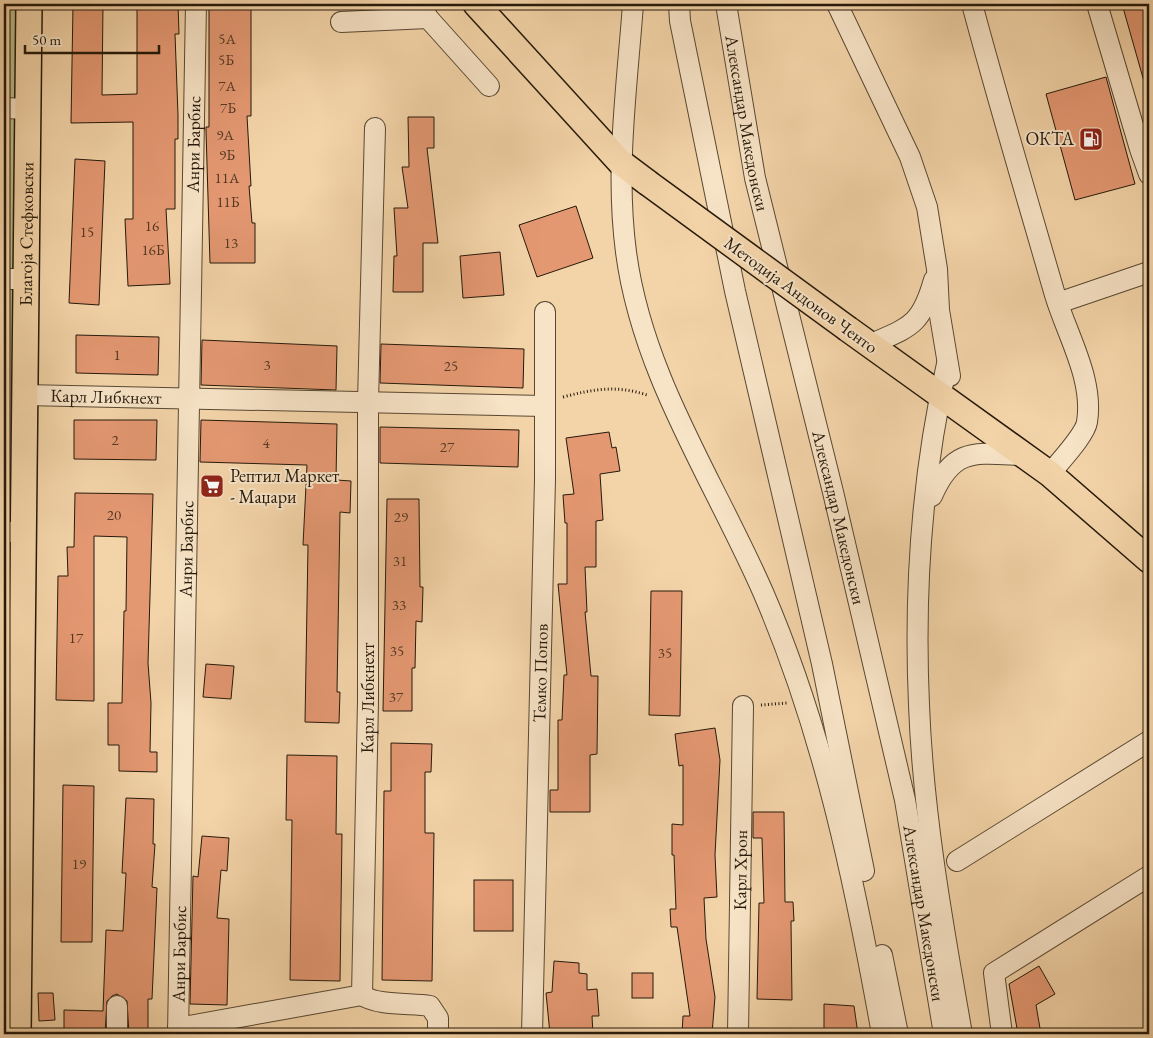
<svg xmlns="http://www.w3.org/2000/svg" width="1153" height="1038" font-family="'EB Garamond',serif">
<rect width="100%" height="100%" fill="#f3d4a8"/>
<filter id="stains"><feTurbulence type="fractalNoise" baseFrequency=".004" numOctaves="4"/><feColorMatrix values="0 0 0 0 .2 0 0 0 0 .09 0 0 0 0 .02 0 0 0 .5 -.17"/></filter>
<radialGradient id="worn" r=".72"><stop offset=".6" stop-color="#630" stop-opacity="0"/><stop offset="1" stop-color="#630" stop-opacity=".3"/></radialGradient>
<polygon fill="#babd88" stroke="#706b49" points="4,4 24,4 18,1034 4,1034"/>
<g fill="#e49872" stroke="#25190a">
<polygon points="73,4 103,4 102,95 137,94 137,4 178,4 179,34 175,34 178,115 178,139 175,139 175,209 166,209 170,284 128,286 125,219 133,219 133,122 71,123"/>
<polygon points="209,4 251,4 251,116 247,116 251,186 249,186 252,223 255,223 255,263 210,263 206,131 206,127 209,127"/>
<polygon points="1122,4 1149,4 1149,84 1145,85"/>
<polygon points="1106,77 1135,184 1075,200 1046,94"/>
<polygon points="408,117 434,117 434,148 427,148 438,243 423,243 423,292 393,292 394,256 397,256 394,208 408,208 402,167 409,167"/>
<polygon points="75,159 105,161 99,305 69,303"/>
<polygon points="576,206 593,258 537,277 519,225"/>
<polygon points="500,252 504,295 463,298 460,256"/>
<polygon points="76,335 159,337 158,375 76,373"/>
<polygon points="202,340 337,346 336,390 201,385"/>
<polygon points="381,344 524,349 523,388 380,383"/>
<polygon points="74,420 157,420 156,460 74,459"/>
<polygon points="201,420 337,424 336,480 351,481 350,513 340,512 337,692 340,692 339,723 305,722 308,545 303,545 307,465 200,462"/>
<polygon points="380,427 519,430 518,467 380,463"/>
<polygon points="609,432 612,448 616,447 620,471 600,474 603,520 596,521 596,567 585,567 587,612 585,612 591,676 598,676 597,754 590,755 590,812 550,812 550,790 558,790 558,720 562,720 564,675 567,675 558,584 567,584 567,523 565,523 563,495 574,494 566,438"/>
<polygon points="75,493 153,494 148,663 151,703 150,752 157,752 157,772 119,771 119,745 108,745 108,703 122,703 124,611 126,611 127,537 94,536 94,701 56,700 58,576 68,576 67,547 74,547"/>
<polygon points="387,499 419,499 420,587 423,587 422,622 416,621 415,668 412,668 412,711 383,711"/>
<polygon points="651,591 682,591 680,716 649,715"/>
<polygon points="206,664 234,666 231,699 203,697"/>
<polygon points="715,728 720,760 715,855 717,897 704,898 706,939 715,997 712,1034 682,1034 683,1016 690,1016 677,927 671,927 670,909 676,909 674,855 672,855 672,824 683,825 683,765 679,766 675,734"/>
<polygon points="391,743 432,744 431,772 425,772 425,833 434,833 432,981 382,980 384,791 391,791"/>
<polygon points="287,755 337,756 336,834 342,834 340,981 290,980 292,820 286,820"/>
<polygon points="63,785 94,786 92,942 61,942"/>
<polygon points="126,798 154,799 153,844 155,844 152,887 157,888 152,999 148,999 148,1034 129,1034 127,1001 117,994 112,996 107,1001 105,1034 64,1034 64,1010 103,1011 106,930 123,931 126,873 122,873"/>
<polygon points="753,812 784,812 785,902 793,902 794,921 791,921 792,1000 757,999 759,903 764,903 762,838 753,838"/>
<polygon points="202,836 229,838 227,871 221,870 217,918 229,919 227,1005 190,1004 193,876 198,877"/>
<rect x="474" y="880" width="39" height="51"/>
<polygon points="554,961 579,963 579,973 587,974 587,990 597,989 599,1016 592,1016 593,1034 550,1034 546,993 552,992"/>
<polygon points="1039,966 1055,994 1036,1005 1041,1034 1018,1034 1009,984"/>
<rect x="632" y="973" width="21" height="25"/>
<polygon points="38,993 53,993 55,1020 39,1021"/>
<polygon points="824,1004 854,1006 858,1034 824,1034"/>
</g>
<g fill="none" stroke-linecap="round" stroke-linejoin="round">
<g stroke="#584832" stroke-width="22">
<g id="minor">
<polyline points="421,4 428,18 489,86"/>
<path d="M633,4C627,87 615,169 626,252C642,375 714,480 763,592C824,733 855,883 882,1034"/>
<polyline points="679,4 680,21 735,291 822,664 864,871"/>
<path id="s1" d="M726,4L755,178L833,492L905,800L944,1034"/>
<polyline points="837,4 910,157 927,207 937,269 939,310 950,376"/>
<path d="M972,4C998,101 1027,198 1055,295C1067,335 1094,379 1087,422C1085,435 1060,461 1050,474"/>
<polyline points="1097,4 1140,149 1149,174"/>
<polyline points="341,22 428,18"/>
<polyline points="4,108 28,109"/>
<polyline points="4,279 25,279"/>
<polyline points="1058,303 1149,272"/>
<path d="M869,345C910,327 921,326 934,280"/>
<path d="M947,364C922,474 914,592 919,705C923,815 943,926 962,1034"/>
<path id="s2" d="M24,395L545,406"/>
<path d="M932,496C953,447 975,453 1022,455"/>
<polyline points="4,532 22,532"/>
<polyline points="4,743 21,735"/>
<polyline points="957,861 1149,741"/>
<polyline points="882,955 898,1034"/>
<path d="M362,995C377,1006 411,1003 430,1006L438,1018V1034"/>
<path id="s3" d="M178,1028L362,995L368,701V402L375,128"/>
<polyline points="117,1034 117,1006"/>
<path id="s4" d="M178,1034L196,4"/>
<path id="s5" d="M532,1034L545,479V312"/>
<path id="s6" d="M738,1034L743,706"/>
<polyline points="1002,1034 994,973 1149,876"/>
</g>
</g>
<g stroke="#25190a" stroke-width="28">
<g id="major">
<polyline points="476,4 620,162 648,183"/>
<polyline points="848,329 1050,474 1149,560"/>
<path id="s7" d="M18,1034L29,4"/>
</g>
</g>
<g stroke="#25190a" stroke-width="3" stroke-dasharray="1 2.5" stroke-linecap="butt">
<path d="M563,397C594,389 616,385 647,395"/>
<polyline points="761,705 787,703"/>
</g>
<use href="#minor" stroke="#f7e3c6" stroke-width="20"/>
<use href="#major" stroke="#f3d4a8" stroke-width="25"/>
<g stroke="#25190a" stroke-width="28" stroke-linecap="butt">
<polyline id="major-bridge" points="648,183 848,329"/>
</g>
<use href="#major-bridge" stroke="#f3d4a8" stroke-width="25"/>
</g>
<defs>
<g id="fuel-square" transform="scale(1.25)"><rect x="-9" y="-9" width="18" height="18" rx="4" fill="#8f2418" stroke="#f7e3c6"/><path d="M-5.5-6h7V0h2V4h1.3V-2.5L3-4.5l.8-.8L6-3V5H2.5V1h-1V6h-7ZM-4.2-4.7v3.2H.2V-4.7Z" fill="#fff"/></g>
<g id="supermarket-square" transform="scale(1.25)"><rect x="-9" y="-9" width="18" height="18" rx="4" fill="#8f2418" stroke="#f7e3c6"/><path d="M-6-5.5h2.5l.6 2H6L4.5 2H-2.5L-4.4-4H-6ZM-1.5 3.2a1.3 1.3 0 1 0 .1 0ZM3 3.2a1.3 1.3 0 1 0 .1 0Z" fill="#fff"/></g>
</defs>
<g fill-rule="evenodd">
<use href="#fuel-square" x="1091" y="139"/>
<use href="#supermarket-square" x="212" y="486"/>
</g>
<g text-anchor="middle" stroke-width="4" stroke-linejoin="round" paint-order="stroke">
<g font-size="15" fill="#553924">
<text x="227" y="44">5А</text>
<text x="226" y="65">5Б</text>
<text x="227" y="91">7А</text>
<text x="228" y="113">7Б</text>
<text x="225" y="140">9А</text>
<text x="227" y="160">9Б</text>
<text x="227" y="183">11А</text>
<text x="228" y="207">11Б</text>
<text x="152" y="231">16</text>
<text x="87" y="237">15</text>
<text x="231" y="248">13</text>
<text x="153" y="255">16Б</text>
<text x="117" y="360">1</text>
<text x="267" y="370">3</text>
<text x="451" y="371">25</text>
<text x="115" y="445">2</text>
<text x="266" y="448">4</text>
<text x="447" y="452">27</text>
<text x="114" y="520">20</text>
<text x="401" y="522">29</text>
<text x="400" y="566">31</text>
<text x="399" y="610">33</text>
<text x="76" y="643">17</text>
<text x="397" y="656">35</text>
<text x="665" y="658">35</text>
<text x="396" y="702">37</text>
<text x="79" y="869">19</text>
</g>
<g font-size="18" fill="#25190a" stroke="#f7e3c6">
<text dy="6" stroke="none"><textPath href="#s1" startOffset="121">Александар Македонски</textPath></text>
<text dy="6" stroke="none"><textPath href="#s4" startOffset="890">Анри Барбис</textPath></text>
<text dy="6" stroke="none"><textPath href="#s7" startOffset="800">Благоја Стефковски</textPath></text>
<text transform="translate(801 295) rotate(36)" y="6">Методија Андонов Ченто</text>
<text dy="6" stroke="none"><textPath href="#s2" startOffset="82">Карл Либкнехт</textPath></text>
<text dy="6" stroke="none"><textPath href="#s1" startOffset="526">Александар Македонски</textPath></text>
<text dy="6" stroke="none"><textPath href="#s4" startOffset="485">Анри Барбис</textPath></text>
<text dy="6" stroke="none"><textPath href="#s5" startOffset="361">Темко Попов</textPath></text>
<text dy="6" stroke="none"><textPath href="#s3" startOffset="484">Карл Либкнехт</textPath></text>
<text dy="6" stroke="none"><textPath href="#s6" startOffset="164">Карл Хрон</textPath></text>
<text dy="6" stroke="none"><textPath href="#s1" startOffset="931">Александар Македонски</textPath></text>
<text dy="6" stroke="none"><textPath href="#s4" startOffset="80">Анри Барбис</textPath></text>
</g>
<g font-size="18" fill="#25190a" stroke="#f7e3c6" text-anchor="end">
<text x="1074" y="145">ОКТА</text>
<text x="230" y="482" text-anchor="start">Рептил Маркет<tspan x="230" dy="21">- Маџари</tspan></text>
</g>
</g>
<rect width="1153" height="1038" fill="none" stroke="#f3d4a8" stroke-width="20"/>
<rect x="5" y="5" width="1143" height="1028" fill="none" stroke="#25190a" stroke-width="2.5"/>
<rect x="10" y="10" width="1133" height="1018" fill="none" stroke="#25190a"/>
<path d="M25 45v8h134v-8" fill="none" stroke="#25190a" stroke-width="2.5"/>
<text x="32" y="45" font-size="15" fill="#25190a" stroke="#f7e3c6" stroke-width="4" paint-order="stroke">50 m</text>
<rect width="100%" height="100%" filter="url(#stains)"/>
<rect width="100%" height="100%" fill="url(#worn)"/>
</svg>
